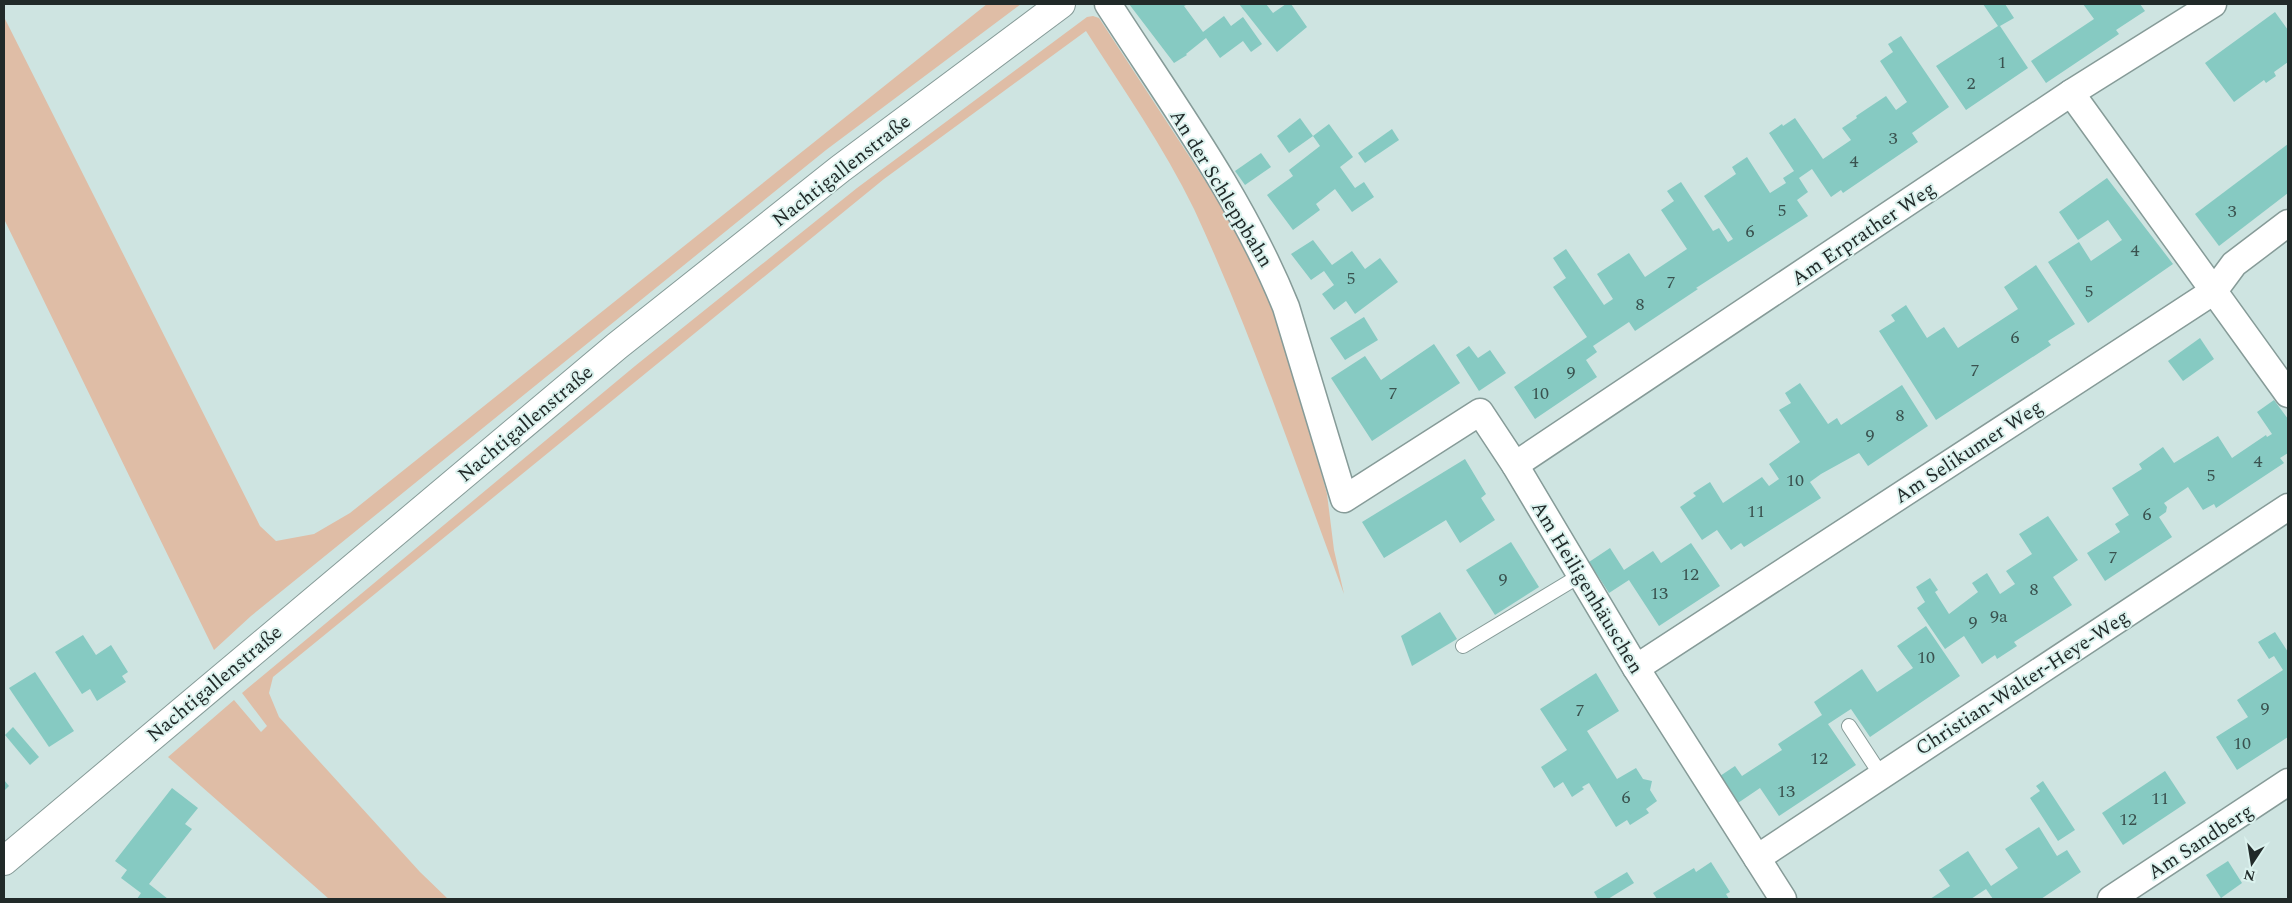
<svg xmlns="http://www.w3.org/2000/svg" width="2292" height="903" font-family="Spectral,serif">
<rect width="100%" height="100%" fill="#cee4e1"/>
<g fill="#dfbda6">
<polygon points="987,4 1021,4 826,150 251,616 214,650 4,219 4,17 260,526 276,541 314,534 350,513"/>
<path d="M1093,16L1099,18L1223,208L1263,281L1285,340L1327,494L1334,550L1344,594C1296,466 1252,334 1194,209C1164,147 1123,89 1086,31L884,179L273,677L269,693L279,717L420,872L448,899H329L168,757L234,700L261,732L267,726L242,693L635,366L857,188L1087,17Z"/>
</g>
<g fill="#86cac2">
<polygon points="1129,4 1188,4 1184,6 1203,32 1224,16 1231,26 1243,17 1262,44 1251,52 1243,41 1220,58 1206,38 1186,54 1187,55 1174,63"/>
<polygon points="1239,4 1266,4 1273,13 1286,4 1291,4 1307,27 1277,52"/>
<polygon points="1983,4 2005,4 2014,18 2000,26 2028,68 1966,110 1936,66 1998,26"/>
<polygon points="2083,4 2140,4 2145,11 2116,30 2119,34 2046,83 2031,61 2094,19"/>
<polygon points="2275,12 2288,30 2288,62 2274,72 2276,76 2266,83 2264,80 2234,102 2205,63"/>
<polygon points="1901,36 1949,107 1912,133 1918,142 1843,193 1841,190 1831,197 1812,169 1799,178 1808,192 1797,200 1808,216 1696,288 1698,289 1635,331 1629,322 1593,346 1597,352 1586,360 1597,377 1535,419 1514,387 1587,337 1553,287 1566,278 1553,258 1566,249 1604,305 1613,299 1597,274 1629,253 1645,277 1687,249 1661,210 1674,201 1667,191 1681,182 1713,231 1719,228 1728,242 1733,239 1704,196 1736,174 1732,167 1747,157 1770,193 1786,183 1783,178 1794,171 1769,133 1782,124 1783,126 1795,118 1823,159 1851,140 1842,128 1857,118 1856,116 1886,96 1896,110 1907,102 1880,61 1893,52 1888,44"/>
<polygon points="1300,118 1313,136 1289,153 1277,136"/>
<polygon points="1329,124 1353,157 1340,167 1355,188 1364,182 1374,197 1352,212 1335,189 1316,204 1320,210 1293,230 1267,195 1293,176 1289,170 1320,146 1313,136"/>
<polygon points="1392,129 1399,140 1365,163 1358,153"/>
<polygon points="2288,144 2288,193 2219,246 2195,214"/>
<polygon points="1261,153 1271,167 1245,185 1235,171"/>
<polygon points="2107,178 2173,264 2088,323 2048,262 2079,242 2091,261 2122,240 2108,220 2078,240 2059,212"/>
<polygon points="1313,240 1332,265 1352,251 1365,269 1380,258 1398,282 1355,314 1346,301 1334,310 1322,294 1334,285 1324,271 1311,280 1291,254"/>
<polygon points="2036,265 2075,324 2048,341 2051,345 1936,420 1879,331 1895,321 1891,315 1906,305 1927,338 1944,327 1958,348 2018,309 2004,287"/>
<polygon points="1364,317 1378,340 1345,360 1330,338"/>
<polygon points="2200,338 2214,359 2183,381 2168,361"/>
<polygon points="1434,344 1460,383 1372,441 1331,378 1365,356 1381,380"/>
<polygon points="1469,346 1478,358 1490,350 1506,373 1479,391 1456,355"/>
<polygon points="1800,383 1828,424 1837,418 1841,425 1902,385 1928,426 1868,466 1859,453 1821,474 1810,482 1821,498 1744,547 1741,543 1731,550 1717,530 1702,540 1680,507 1696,496 1693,493 1710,482 1723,503 1762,477 1769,486 1779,479 1769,464 1800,442 1779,410 1791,403 1785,393"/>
<polygon points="2274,400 2288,419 2288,453 2280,458 2284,463 2216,508 2214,504 2203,510 2188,487 2164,503 2167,507 2166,512 2159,517 2172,537 2105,581 2087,553 2120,532 2115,524 2129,515 2112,488 2142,469 2139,464 2163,447 2174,463 2218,436 2232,458 2266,435 2267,437 2272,434 2257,412"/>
<polygon points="1465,459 1486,494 1481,498 1495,520 1460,543 1446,520 1384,558 1362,522"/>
<polygon points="2048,516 2078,560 2053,577 2072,605 2014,642 2017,646 1997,659 1995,655 1982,664 1964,636 1945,649 1917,608 1925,602 1916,587 1930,578 1938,590 1935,592 1949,614 1978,592 1972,583 1987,573 2000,594 2015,584 2006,571 2032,554 2019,534"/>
<polygon points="1511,542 1539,587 1495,615 1466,570"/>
<polygon points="1691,543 1720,586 1659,626 1629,580 1609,593 1589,562 1610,548 1624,570 1653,551 1661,563"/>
<polygon points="1440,612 1457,639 1412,666 1401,636"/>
<polygon points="1926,626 1960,676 1870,737 1851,709 1828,724 1856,765 1779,816 1760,788 1735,805 1717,778 1735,766 1742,776 1782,750 1778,744 1822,715 1814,702 1862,669 1877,692 1913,668 1897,646"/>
<polygon points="2275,632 2288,652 2288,737 2237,770 2216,737 2248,717 2237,700 2283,670 2274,656 2269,659 2258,642"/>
<polygon points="83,635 96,655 111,645 128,672 122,676 126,682 97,701 90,689 82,694 55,652"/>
<polygon points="35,672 74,731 49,747 9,688"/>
<polygon points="1596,673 1619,711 1587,731 1617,779 1636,768 1643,779 1652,781 1650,790 1657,801 1646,809 1649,813 1630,825 1627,820 1616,827 1589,783 1582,787 1584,789 1572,797 1563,782 1554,788 1541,767 1567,750 1540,709"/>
<polygon points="13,727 39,757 30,765 5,735"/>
<polygon points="2165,771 2186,803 2123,845 2102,813"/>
<polygon points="4,780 9,786 4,791"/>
<polygon points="2043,781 2075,830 2058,841 2030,798 2040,791 2036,786"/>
<polygon points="172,788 198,808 185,824 192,829 149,884 168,899 137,899 141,893 121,878 127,870 115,861"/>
<polygon points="2039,827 2057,856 2067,850 2081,872 2041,899 1993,899 1986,889 1971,899 1930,899 1950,886 1939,870 1968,851 1991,886 2018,868 2005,849"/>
<polygon points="2228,861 2242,883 2221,898 2206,875"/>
<polygon points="1711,862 1730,892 1726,894 1729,899 1657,899 1653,893 1694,868 1696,872"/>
<polygon points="1627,872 1634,883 1608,899 1598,899 1594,892"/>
</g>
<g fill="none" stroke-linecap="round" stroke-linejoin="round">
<g stroke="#869b98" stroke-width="16">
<g id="service">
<polyline points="1463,646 1581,575"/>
<polyline points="1849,726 1881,775"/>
</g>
</g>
<g stroke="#869b98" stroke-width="29">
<g id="minor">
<path d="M1108,4C1171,102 1242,198 1286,307L1344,499L1480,412L1515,465L1636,668L1783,899"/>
<polyline points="2071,93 2288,394"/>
<polyline points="1515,465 2071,93 2213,4"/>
<polyline points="1636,668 2214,291 2234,264 2288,223"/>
<polyline points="1757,858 2288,507"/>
<polyline points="2111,899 2288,782"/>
</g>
</g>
<g stroke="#869b98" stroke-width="30">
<polyline id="secondary" points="4,861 617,346 840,169 1061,4"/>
</g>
<use href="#service" stroke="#fff" stroke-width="14"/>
<use href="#minor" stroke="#fff" stroke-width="26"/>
<use href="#secondary" stroke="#fff" stroke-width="28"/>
</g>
<g text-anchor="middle" stroke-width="4" stroke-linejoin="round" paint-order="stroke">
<g font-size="18" fill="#3a524f">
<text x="2002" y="68">1</text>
<text x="1971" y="89">2</text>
<text x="1893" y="144">3</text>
<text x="1854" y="167">4</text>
<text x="1782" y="216">5</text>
<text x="2232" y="217">3</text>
<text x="1750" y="237">6</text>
<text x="2135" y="256">4</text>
<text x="1351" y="284">5</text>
<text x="1671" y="288">7</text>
<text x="2089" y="297">5</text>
<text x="1640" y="310">8</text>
<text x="2015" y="343">6</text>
<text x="1975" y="376">7</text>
<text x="1571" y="378">9</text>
<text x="1393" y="399">7</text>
<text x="1540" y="399">10</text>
<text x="1900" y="421">8</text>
<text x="1870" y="441">9</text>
<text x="2258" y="467">4</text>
<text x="2211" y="481">5</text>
<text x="1795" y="486">10</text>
<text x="1756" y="517">11</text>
<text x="2147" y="520">6</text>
<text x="2113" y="563">7</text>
<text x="1690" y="580">12</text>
<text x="1503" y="585">9</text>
<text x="2034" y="595">8</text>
<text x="1659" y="599">13</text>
<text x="1999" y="622">9a</text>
<text x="1973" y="628">9</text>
<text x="1926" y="663">10</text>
<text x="2265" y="714">9</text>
<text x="1580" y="716">7</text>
<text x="2242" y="749">10</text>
<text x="1819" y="764">12</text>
<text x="1786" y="797">13</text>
<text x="1626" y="803">6</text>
<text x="2160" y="804">11</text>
<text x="2128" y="825">12</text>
</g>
<g font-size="20" fill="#212a29" stroke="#dbf2ee">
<text transform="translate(841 170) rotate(-38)" y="7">Nachtigallenstraße</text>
<text transform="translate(1222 188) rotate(59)" y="7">An der Schleppbahn</text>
<text transform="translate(1863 233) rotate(-34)" y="7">Am Erprather Weg</text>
<text transform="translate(525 423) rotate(-40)" y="7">Nachtigallenstraße</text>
<text transform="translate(1968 451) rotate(-33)" y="7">Am Selikumer Weg</text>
<text transform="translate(1588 587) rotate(59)" y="7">Am Heiligenhäuschen</text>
<text transform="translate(2022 682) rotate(-33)" y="7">Christian-Walter-Heye-Weg</text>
<text transform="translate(214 683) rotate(-40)" y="7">Nachtigallenstraße</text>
<text transform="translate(2200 841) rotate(-33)" y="7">Am Sandberg</text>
</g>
</g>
<rect width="2292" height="903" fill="none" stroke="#212a29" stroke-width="10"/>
<g transform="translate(2252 863) rotate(192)" stroke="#dbf2ee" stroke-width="4" paint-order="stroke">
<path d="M0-4L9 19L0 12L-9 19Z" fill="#212a29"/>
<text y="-8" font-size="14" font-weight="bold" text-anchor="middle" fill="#212a29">N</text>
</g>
</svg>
